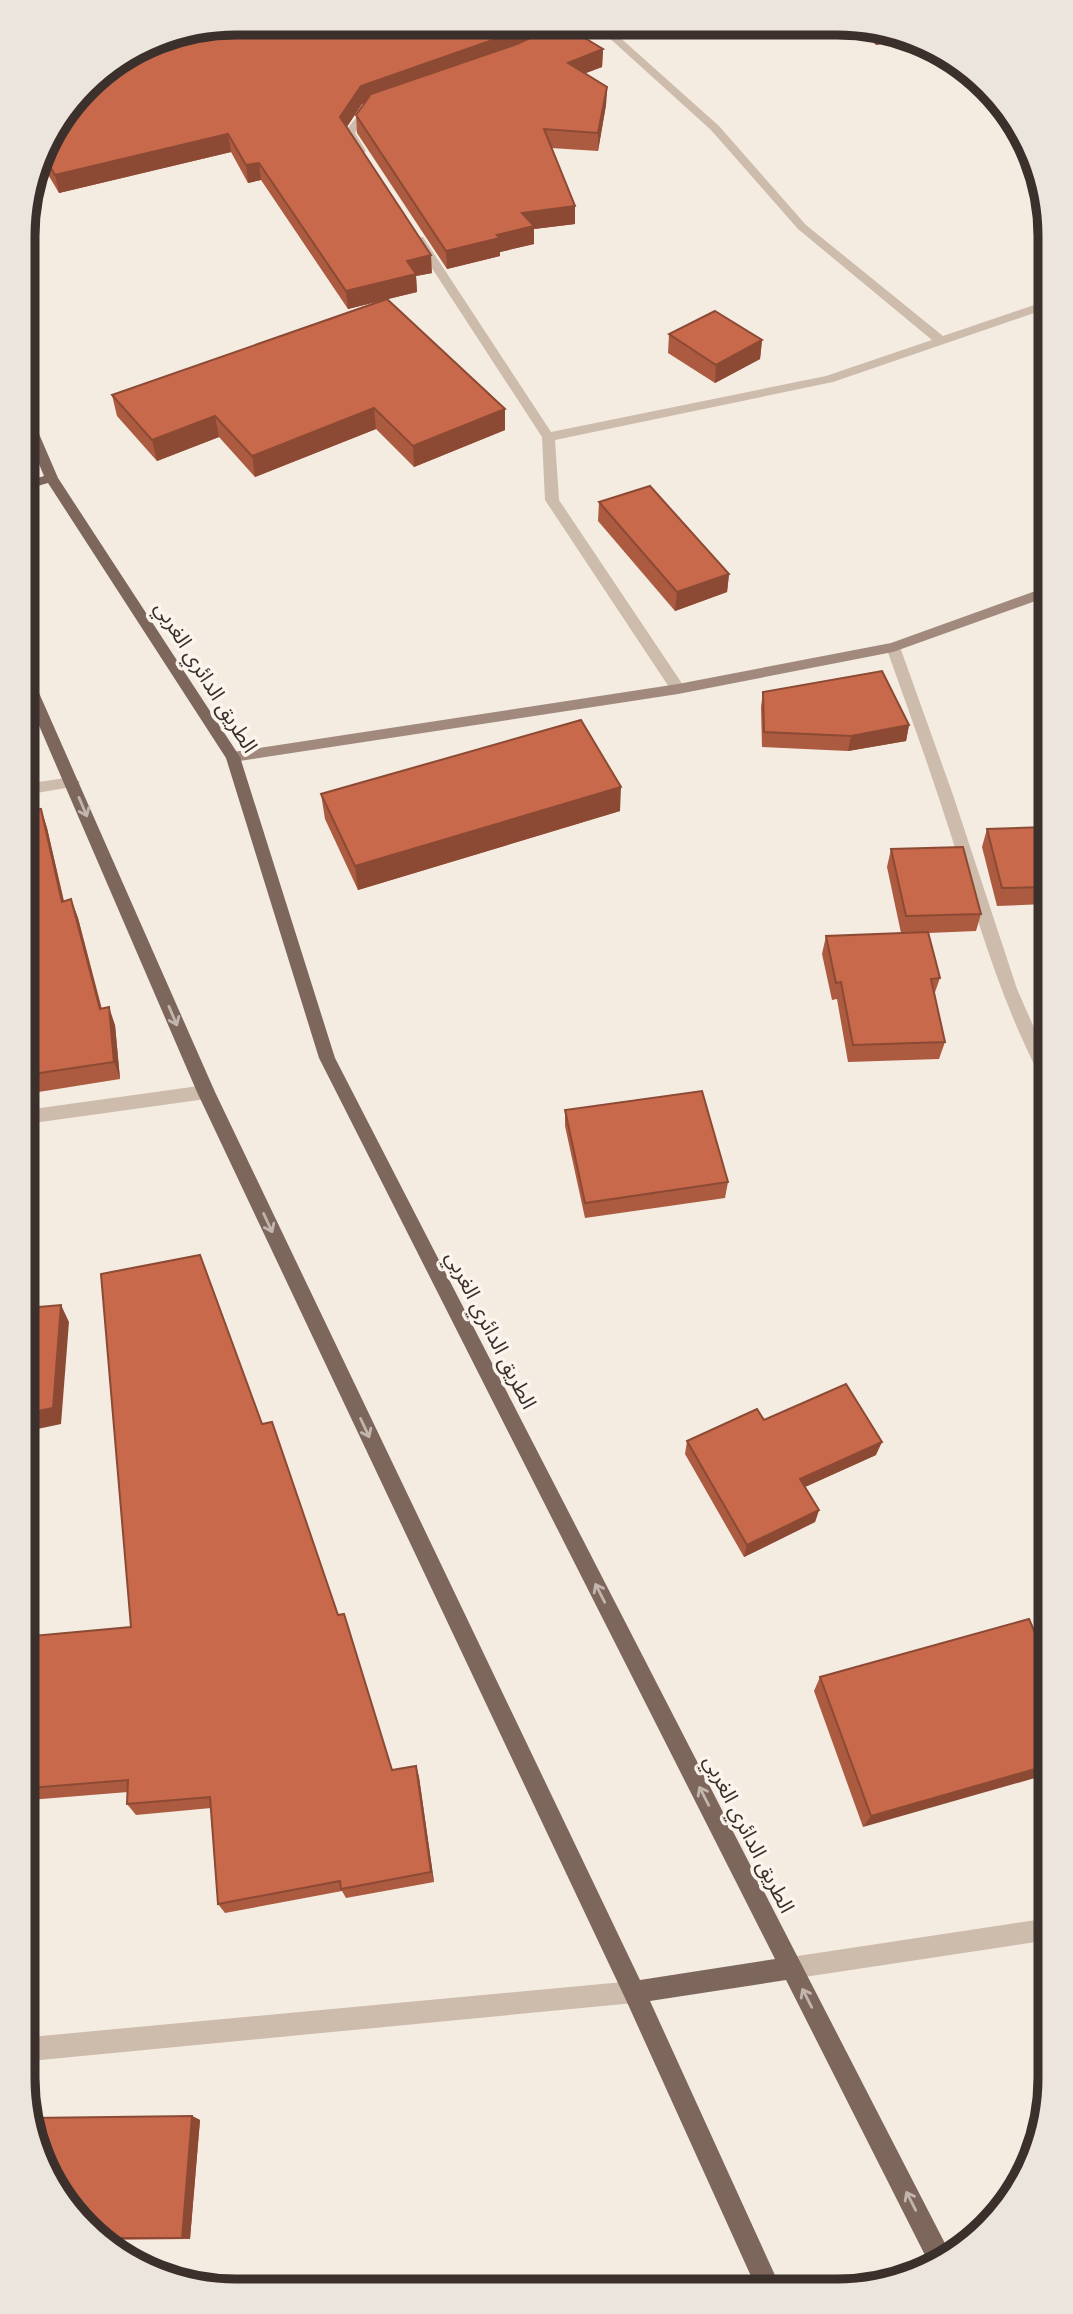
<svg xmlns="http://www.w3.org/2000/svg" width="1073" height="2314" font-family="'Space Grotesk','Noto Sans Arabic',sans-serif">
<rect width="100%" height="100%" fill="#f4ebe1"/>
<g fill="none" stroke-linecap="round" stroke-linejoin="round">
<g fill="#cdbbac" fill-rule="evenodd">
<polygon points="595,25 606,25 719,126 806,225 943,336 1043,302 1043,310 833,382 555,440 559,500 683,685 683,693 673,693 545,500 542,437 413,239 415,237 423,237 551,432 826,376 932,340 798,229 711,130"/>
<polygon points="366,105 375,107 355,133 366,151 361,154 357,153 344,133"/>
<path d="M893,642L900,647L953,795L1017,989L1046,1055V1078L1040,1076C1000,999 977,917 951,835C931,772 908,709 886,647Z"/>
<polygon points="72,777 80,782 77,786 25,795 25,784"/>
<polygon points="206,1085 212,1087 215,1092 212,1097 206,1099 26,1124 26,1110"/>
<polygon points="1049,1918 1049,1940 791,1979 783,1976 780,1968 783,1960 791,1957"/>
<polygon points="634,1981 642,1984 645,1992 642,2000 634,2003 30,2061 30,2037"/>
</g>
<polygon fill="#a18a7d" fill-rule="evenodd" points="1044,588 1044,598 893,652 678,694 233,762 226,757 233,752 678,684 891,643"/>
<polygon fill="#7d675c" fill-rule="evenodd" points="24,409 30,413 58,478 240,757 335,1058 952,2257 931,2267 786,1980 650,2001 779,2284 755,2285 626,2000 197,1092 25,693 25,672 32,677 215,1092 640,1980 775,1959 319,1058 226,758 48,483 24,490 24,482 44,476 24,428"/>
</g>
<g fill="#ac5a40">
<polygon points="236,23 599,25 599,32 580,36 603,49 602,67 585,73 607,87 606,105 598,151 551,148 575,224 534,229 534,244 500,252 500,256 447,269 357,133 356,115 365,102 362,104 347,127 432,273 416,276 417,292 387,299 505,409 505,430 414,467 376,429 255,477 219,437 157,461 117,416 112,395 387,299 348,309 261,180 248,183 231,152 59,193 40,161 45,141"/>
<polygon points="856,27 879,27 904,39 876,45"/>
<polygon points="669,334 762,340 760,359 715,383 668,353"/>
<polygon points="599,502 729,574 727,592 675,611 598,521"/>
<polygon points="763,692 909,725 906,741 848,751 762,747 761,707"/>
<polygon points="321,794 620,811 358,890 325,819"/>
<polygon points="41,809 47,828 64,901 71,899 78,918 102,1009 115,1025 120,1079 26,1094 25,812"/>
<polygon points="1045,827 1045,904 997,906 982,847 987,829"/>
<polygon points="891,849 981,914 976,931 928,933 940,978 934,995 945,1042 939,1059 848,1062 837,999 832,1000 822,954 826,936 901,933 887,867"/>
<polygon points="565,1110 728,1182 725,1198 585,1218 565,1126"/>
<polygon points="764,1420 876,1455 805,1487 819,1510 815,1522 744,1557 685,1454 687,1441"/>
<polygon points="34,1630 38,1635 392,1770 416,1766 419,1777 434,1882 346,1898 342,1891 225,1913 218,1904 211,1808 136,1815 127,1804 128,1792 29,1800 28,1631"/>
<polygon points="1048,1663 863,1827 814,1691 820,1677"/>
<polygon points="192,2116 200,2120 190,2239 99,2240 95,2238"/>
</g>
<g fill="#8c4a34">
<polygon points="531,25 599,25 599,32 507,53 362,104 342,134 340,117 361,86"/>
<polygon points="614,25 631,25 614,29"/>
<polygon points="879,27 904,39 876,45"/>
<polygon points="603,49 602,67 568,80 568,63"/>
<polygon points="607,87 606,105 598,151 598,133"/>
<polygon points="228,134 231,152 59,193 55,175"/>
<polygon points="259,163 261,180 248,183 246,165"/>
<polygon points="575,206 575,224 534,229 534,244 500,252 500,256 447,269 446,251 497,235 522,213"/>
<polygon points="431,255 432,273 416,276 417,292 348,309 346,291 407,261"/>
<polygon points="762,340 760,359 715,383 716,365"/>
<polygon points="374,408 376,429 255,477 252,456"/>
<polygon points="505,409 505,430 414,467 413,446"/>
<polygon points="215,416 219,437 157,461 152,440"/>
<polygon points="729,574 727,592 675,611 677,592"/>
<polygon points="909,725 906,741 848,751 851,736"/>
<polygon points="621,787 620,811 358,890 355,866"/>
<polygon points="41,809 47,828 68,920 62,902"/>
<polygon points="71,899 78,918 106,1027 100,1009"/>
<polygon points="109,1007 115,1025 120,1079 114,1062"/>
<polygon points="61,1305 69,1322 61,1424 28,1431 28,1413"/>
<polygon points="882,1442 876,1455 796,1491 800,1479"/>
<polygon points="819,1510 815,1522 744,1557 747,1545"/>
<polygon points="1049,1765 1049,1774 863,1827 871,1816"/>
<polygon points="416,1766 419,1777 434,1882 431,1872"/>
<polygon points="192,2116 200,2120 190,2239 182,2238"/>
</g>
<g fill="#c8694b" stroke="#8c4a34" stroke-width="2">
<polygon points="236,23 531,25 507,35 361,86 340,117 431,255 407,261 416,274 346,291 259,163 246,165 228,134 55,175 42,153 45,141 95,76 155,39"/>
<polygon points="558,25 563,25 603,49 568,63 607,87 598,133 544,129 575,206 522,213 534,226 497,235 500,238 446,251 356,115 371,94 517,44"/>
<polygon points="387,299 505,409 413,446 374,408 252,456 215,416 152,440 112,395"/>
<polygon points="715,311 762,340 716,365 669,334"/>
<polygon points="650,486 729,574 677,592 599,502"/>
<polygon points="882,671 909,725 851,736 764,732 763,692"/>
<polygon points="581,720 621,787 355,866 321,794"/>
<polygon points="41,809 62,902 71,899 100,1009 109,1007 114,1062 26,1075 25,812"/>
<polygon points="1045,827 1045,887 1002,888 987,829"/>
<polygon points="963,847 981,914 906,916 891,849"/>
<polygon points="928,932 940,978 931,979 945,1042 853,1045 841,982 836,983 826,936"/>
<polygon points="702,1091 728,1182 585,1203 565,1110"/>
<polygon points="200,1255 262,1424 272,1422 338,1615 344,1614 392,1770 416,1766 431,1872 341,1889 340,1881 218,1904 210,1797 127,1804 128,1780 29,1788 28,1631 34,1630 33,1636 131,1627 101,1274"/>
<polygon points="61,1305 53,1408 28,1413 27,1308"/>
<polygon points="846,1384 882,1442 800,1479 819,1510 747,1545 687,1441 757,1409 764,1420"/>
<polygon points="1029,1619 1048,1663 1049,1765 871,1816 820,1677"/>
<polygon points="192,2116 182,2238 95,2238 51,2185 30,2134 30,2118"/>
</g>
<defs><path id="oneway-shaft" d="M-6 0H5M1.5-3L5.5 0L1.5 3" fill="none" stroke-width="1.6" stroke-linecap="round" stroke-linejoin="round" transform="scale(1.75)"/></defs>
<g stroke="#c2b5ac">
<use href="#oneway-shaft" transform="translate(83 807) rotate(67)"/>
<use href="#oneway-shaft" transform="translate(173 1016) rotate(67)"/>
<use href="#oneway-shaft" transform="translate(268 1223) rotate(65)"/>
<use href="#oneway-shaft" transform="translate(365 1428) rotate(65)"/>
<use href="#oneway-shaft" transform="translate(600 1593) rotate(-117)"/>
<use href="#oneway-shaft" transform="translate(704 1796) rotate(-117)"/>
<use href="#oneway-shaft" transform="translate(807 1998) rotate(-117)"/>
<use href="#oneway-shaft" transform="translate(911 2201) rotate(-117)"/>
</g>
<g text-anchor="middle" stroke-width="7" stroke-linejoin="round" paint-order="stroke">
<g font-size="21" fill="#3b302b" stroke="#fbf5ee">
<text transform="translate(206 677) rotate(58)" y="7">الطريق الدائري الغربي</text>
<text transform="translate(491 1330) rotate(63)" y="7">الطريق الدائري الغربي</text>
<text transform="translate(749 1834) rotate(63)" y="7">الطريق الدائري الغربي</text>
</g>
</g>
<path d="M0 0H1073V2314H0ZM236 35H837A201 201 0 0 1 1038 236V2078A201 201 0 0 1 837 2279H236A201 201 0 0 1 35 2078V236A201 201 0 0 1 236 35Z" fill="#ece5de" fill-rule="evenodd"/>
<path fill="none" stroke="#3b302b" stroke-width="9" d="M236 35H837A201 201 0 0 1 1038 236V2078A201 201 0 0 1 837 2279H236A201 201 0 0 1 35 2078V236A201 201 0 0 1 236 35Z"/>
</svg>
